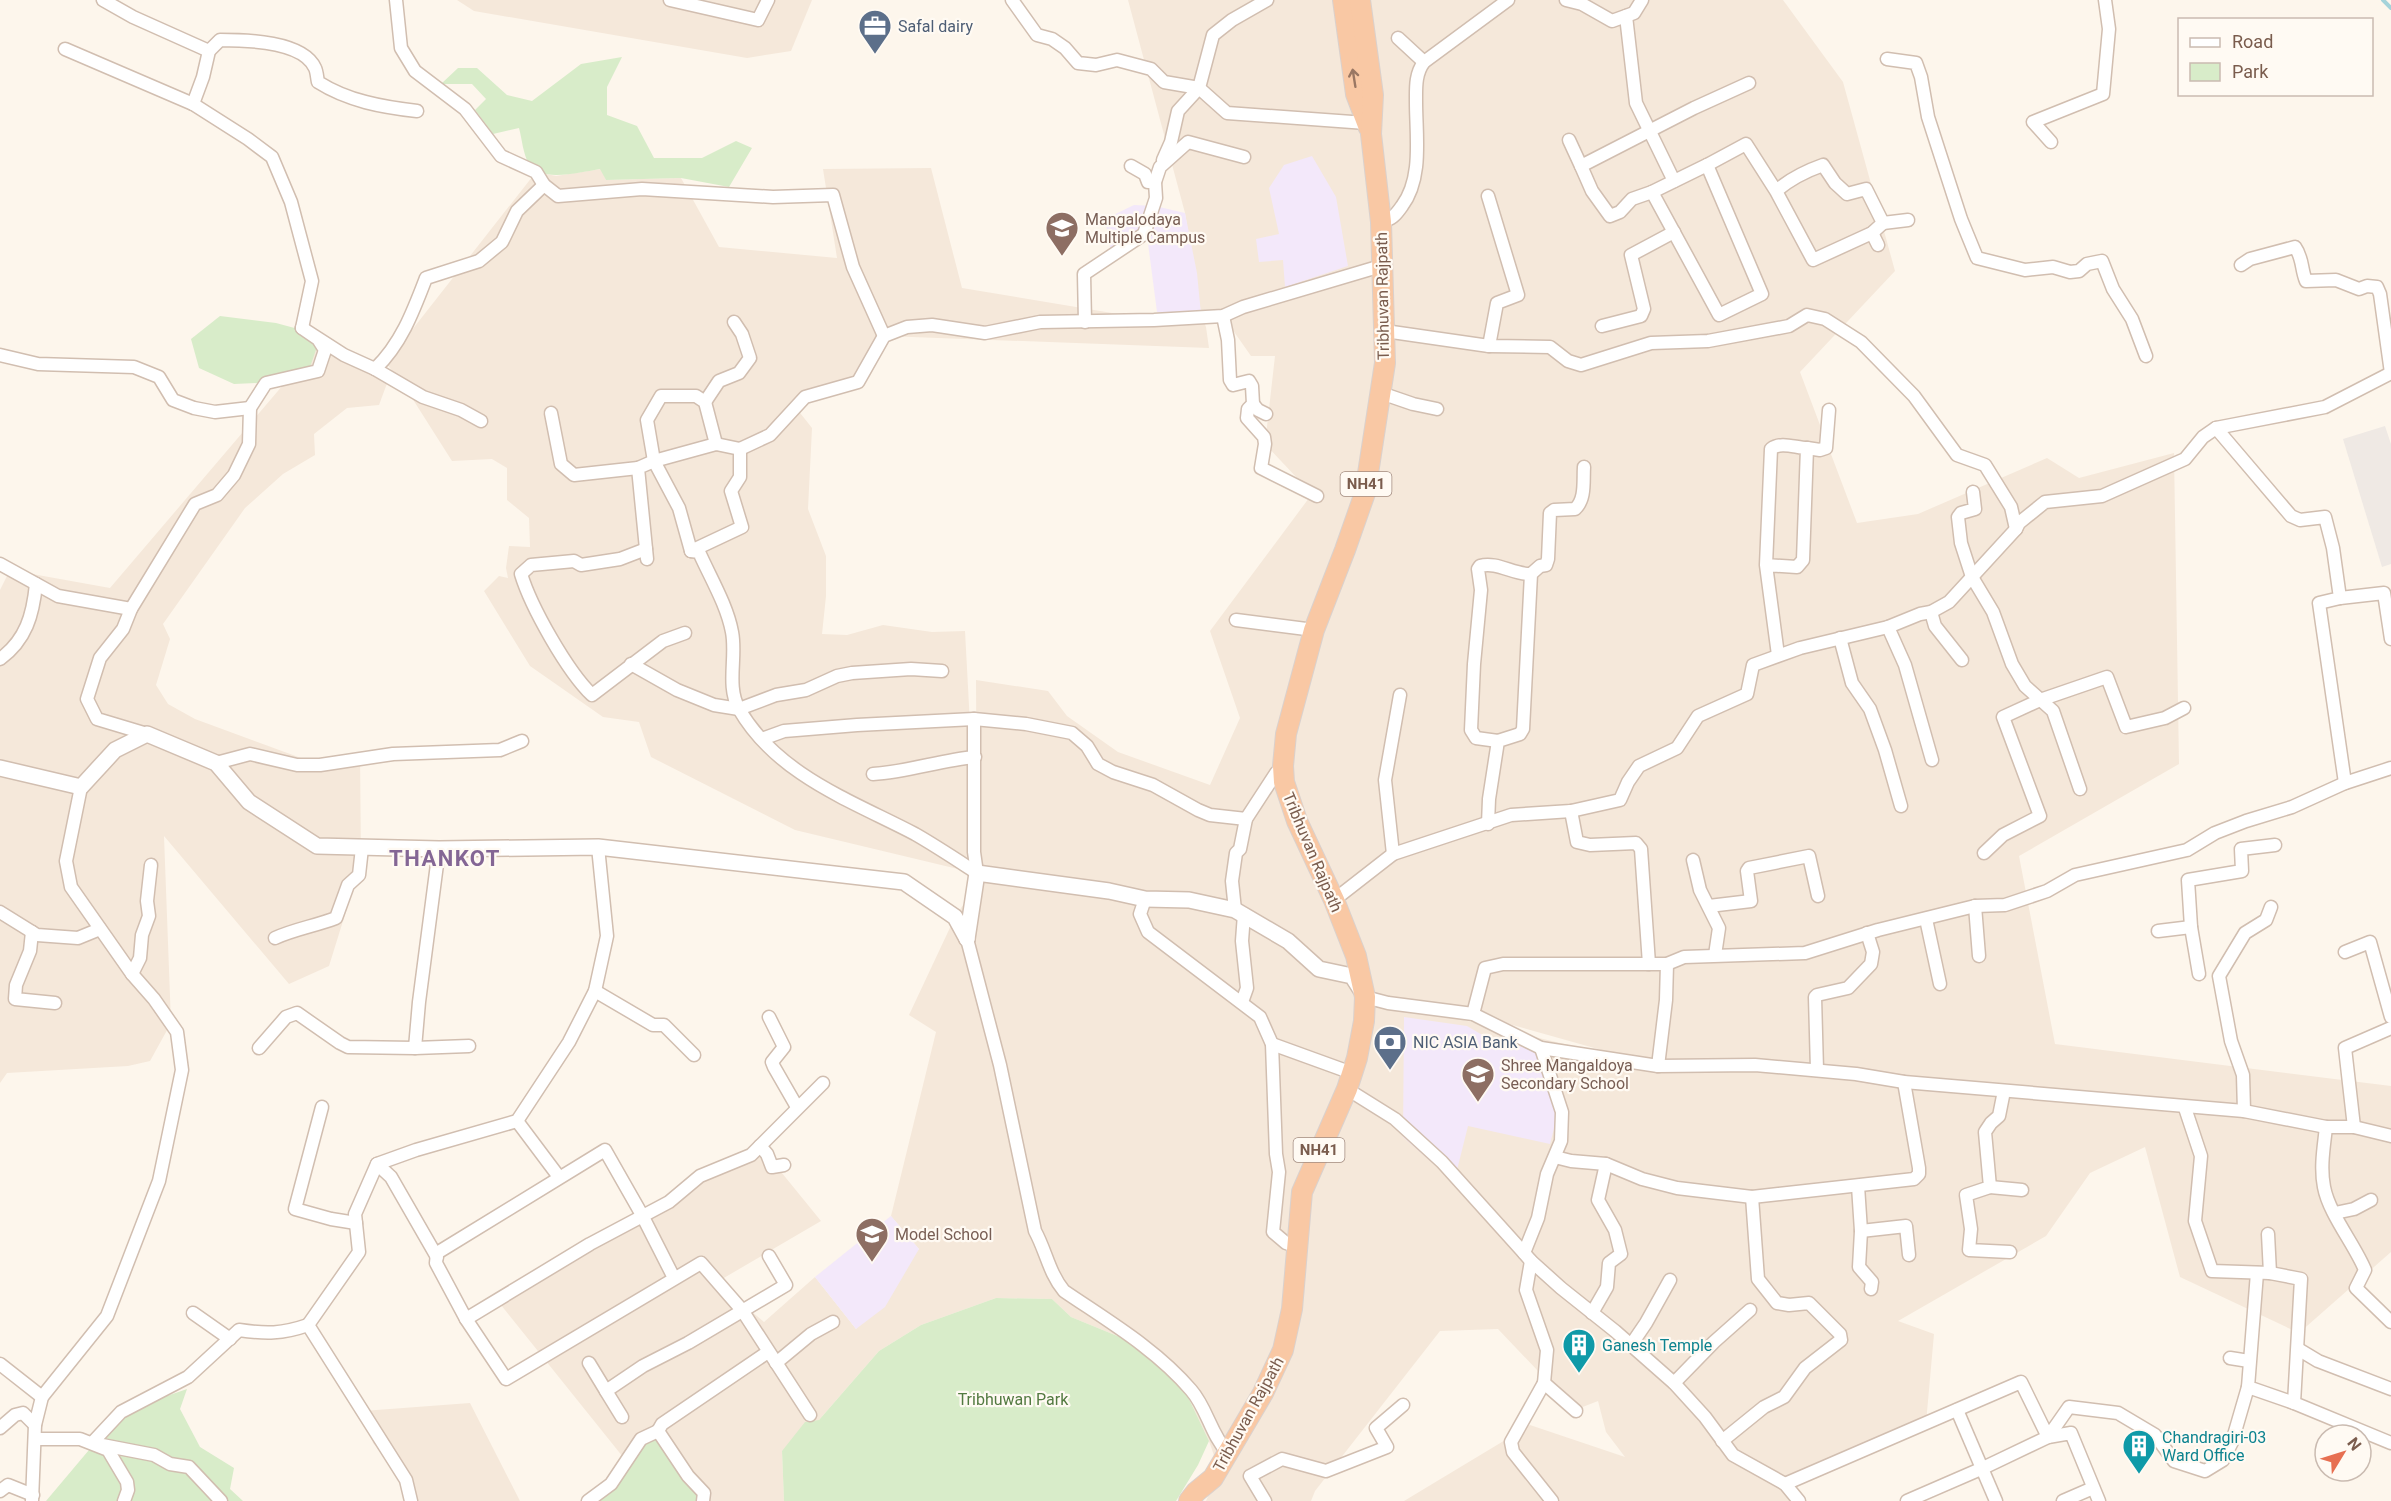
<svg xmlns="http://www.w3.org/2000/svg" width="2391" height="1501" font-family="Roboto,sans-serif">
<rect width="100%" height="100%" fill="#fdf6ec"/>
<g fill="#f5e8da" fill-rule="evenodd">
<polygon points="457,0 812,0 791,51 747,58 474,11"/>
<path d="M1128,0H1783L1843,82L1895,271L1800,372L1857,523L1918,514L2047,458L2079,478L2174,453L2179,764L2019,856L2055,1044L2391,1086V1252L2299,1333L2180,1277L2145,1147L2090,1173L2046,1236L1898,1321L1934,1334L1926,1423L1786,1484L1797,1501H1404L1530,1425L1625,1457L1606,1432L1598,1401L1575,1410L1498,1329L1440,1331L1315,1491L1311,1501H1206L1219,1470L1209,1441L1179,1378L1149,1349L1071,1317L1052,1299L996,1298L921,1325L879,1351L819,1420L782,1451L784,1501H701L658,1431L627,1462L497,1300L760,1146L821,1221L717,1282L764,1322L815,1277L856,1329L919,1249L891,1216L936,1032L909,1015L955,917L983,875L795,830L651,757L639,722L603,717L530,666L484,591L499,576L508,578L506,568L509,546L530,547L529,518L507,500V468L492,459L452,461L405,387L386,363L536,172L556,176L601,169L606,180L681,178L719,247L837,258L823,169L931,168L962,288L1154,320L1201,313L1185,213ZM1201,314L1223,316L1251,356H1275L1265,444L1312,494L1210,631L1240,718L1210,785L1118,752L1067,716L1048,691L976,680L977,855L965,631L932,632L883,625L847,635L822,634L826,596V556L808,509L812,428L797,409L805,397L855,389L885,336L1209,348L1206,327ZM1378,1000L1473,1014L1637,1060V1061Z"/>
<polygon points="318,344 389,378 379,405 347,408 314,434 315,455 283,474 245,508 163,624 170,639 156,685 168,704 195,719 320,765 360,753 361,863 329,966 289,984 164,836 171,1023 150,1061 128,1066 7,1073 0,1083 0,590 10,570 110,588"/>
<polygon points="470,1403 520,1501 404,1501 406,1480 373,1443 363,1411"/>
</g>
<polygon fill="#efe9e4" points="2385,426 2391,444 2391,564 2382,567 2343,439"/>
<g fill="#f3e8fa">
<polygon points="1312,156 1336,197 1348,266 1285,287 1283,260 1259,262 1256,239 1279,234 1269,188 1284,165"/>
<polygon points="1134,205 1155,206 1185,213 1197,273 1201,314 1157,312 1146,228 1111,252 1105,219"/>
<polygon points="1404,1017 1467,1026 1496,1043 1534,1048 1544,1064 1558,1113 1550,1144 1468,1126 1454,1182 1403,1137"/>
<polygon points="891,1216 919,1249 885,1307 856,1329 815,1277"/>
</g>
<g fill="#d8ecc9">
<path d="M622,57L607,87V115L637,126L654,158H702L736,141L752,148L729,187L681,178L606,180L600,169C582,172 539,183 529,164C523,154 522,139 519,128L493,134L475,110L486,99L472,84H441L458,68H477L507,95L532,101L581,64Z"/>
<polygon points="220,316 276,323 313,333 318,344 310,367 257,383 234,384 199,368 191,339"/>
<polygon points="996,1298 1052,1299 1071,1317 1149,1349 1179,1378 1209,1441 1198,1465 1176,1501 784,1501 782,1451 805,1422 819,1420 879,1351 921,1325"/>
<polygon points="187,1389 180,1409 200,1447 234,1468 230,1489 243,1501 46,1501 121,1412"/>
<polygon points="658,1431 704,1493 701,1501 594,1501"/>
</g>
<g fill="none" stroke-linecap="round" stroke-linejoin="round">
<polyline stroke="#a5d3da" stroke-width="4" points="2383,0 2391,8"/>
<g stroke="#d1beb0" stroke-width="15">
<g id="minor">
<polyline points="103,0 133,17 209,51"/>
<polyline points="396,0 401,48 415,71 465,109 501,156 536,172 544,185 558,196 642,189 773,197 833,195 853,267 884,336"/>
<polyline points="670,0 758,20 768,0"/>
<polyline points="1012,0 1037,35 1052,39 1065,48 1078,63 1096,65 1117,60 1151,69 1164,82 1199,88"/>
<polyline points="1267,0 1232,20 1213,35 1199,88 1227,113 1366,123"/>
<polyline points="1566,0 1582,4 1612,21 1634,13 1642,0"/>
<polyline points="1626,16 1636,103 1674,181"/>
<polyline points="1398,38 1424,62"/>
<polyline points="65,49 193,104 248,139 272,157 291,202 312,281 302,328"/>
<polyline points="1887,59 1916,63 1921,77 1928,117 1961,219 1977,258 2025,270 2053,267 2070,272 2079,271 2087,264 2102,261 2113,289 2132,319 2146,356"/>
<path d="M193,104L203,77L209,51L220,40C246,40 303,41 315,68C317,72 317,78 318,82C348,101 382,107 417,111"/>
<polyline points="1569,140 1581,166"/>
<polyline points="2051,142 2033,122 2103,94 2109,29 2105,0"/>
<polyline points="1163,160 1171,142 1178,111 1199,88"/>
<path d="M1707,165L1746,144L1776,191L1813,260L1872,233L1883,223L1866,189L1847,194L1835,183L1823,165C1806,171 1790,179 1776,191"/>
<polygon points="1707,165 1762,294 1719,315 1652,192"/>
<polyline points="1131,166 1145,174 1148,182 1155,182"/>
<polyline points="1652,192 1632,199 1620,212 1610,216 1592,191 1581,166 1694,108 1749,83"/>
<polyline points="1488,196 1518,295 1497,303 1489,346"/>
<path d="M1381,222C1392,219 1395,216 1402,206C1423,178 1416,136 1416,102C1416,88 1415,74 1424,62L1508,0"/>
<polyline points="1883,223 1908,220"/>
<polyline points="1872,233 1878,245"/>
<path d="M2241,265L2250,259L2295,247C2303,258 2301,269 2306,281L2336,280L2359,289L2367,286L2377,287L2380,294L2391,373"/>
<polyline points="1223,316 1228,340 1230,380 1233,385 1249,381 1252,386 1253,404 1248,409 1247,418 1264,437 1265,444 1261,468 1317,496"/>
<polyline points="1085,322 1084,274 1144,234 1156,198 1155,182 1160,167 1188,142 1244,157"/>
<polyline points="1602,326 1641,316 1644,309 1631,255 1674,232"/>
<polyline points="1385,331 1489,346 1550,347 1568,361 1581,365 1651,343 1708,341 1789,326 1807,315 1825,319 1861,342 1914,396 1957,455 1985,465 2011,507 2016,529"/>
<polyline points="0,355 38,364 134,367 159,377 173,400 194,408 215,412 250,408"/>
<polyline points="375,369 423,397 461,410 481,421"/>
<polyline points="1381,393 1413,404 1437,409"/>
<polyline points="705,402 719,381 739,373 750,358 742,334 734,322"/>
<polyline points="1253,404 1258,410 1266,414"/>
<polyline points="551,413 561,464 574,475 638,468"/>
<polyline points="2216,428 2291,516 2300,520 2325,517 2333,548 2340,598 2319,603 2345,783"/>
<path d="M716,444L705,402L696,396H661L647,420L654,461L679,508L691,551L699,552C710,577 727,605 732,632C737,657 726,686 739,709C777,775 852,801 915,834C936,846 957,860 977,873"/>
<polyline points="1807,448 1820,450 1826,448 1829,410"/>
<polyline points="1973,492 1975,509 1961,513 1958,517 1961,543 1972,577 1993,612 2012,664 2025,686 2053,711 2080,789"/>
<path d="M646,549L620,559L581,565L574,561L531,565L521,574C531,607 567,671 592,695L663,641L685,633"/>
<polyline points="691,551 742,527 731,491 740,477 740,449"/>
<polyline points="647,559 638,468 654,461 716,444 740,449 770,435 805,397 858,382 884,336 907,327 932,325 985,333 1040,322 1154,320 1223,316 1243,307 1381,266"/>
<polyline points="0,564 58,596 131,609"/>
<path d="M1766,565L1797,567L1803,560L1807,448C1796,448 1781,441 1771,449L1766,565L1778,655"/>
<polyline points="2340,598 2384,593 2391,639"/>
<polyline points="1931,612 1935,626 1962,660"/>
<polyline points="1236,620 1314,630"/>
<polyline points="1888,627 1905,665 1932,760"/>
<polyline points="1840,638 1852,683 1870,709 1885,750 1901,806"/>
<path d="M0,659C26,640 33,615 36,584"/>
<polyline points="631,664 677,690 714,705 739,709 776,695 806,690 837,676 852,673 911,669 942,671"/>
<polyline points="974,719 974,852 977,873"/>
<path d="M147,734L97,719L87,699L100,658L123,629L131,609L195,504L217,495L234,475L249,444L250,408L266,383L318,371L325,350L318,339L302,328L344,355L375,369C401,344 413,312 426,278L479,261L502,242L517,211L544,185"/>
<polyline points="762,739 784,731 857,725 974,719 1026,724 1072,733 1087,746 1098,764 1113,772 1153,785 1198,810 1210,815 1246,819"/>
<path d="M1498,741L1476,738L1471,730L1474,664L1481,590L1478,569L1480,566C1497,561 1514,575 1531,574"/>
<polyline points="216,763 250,754 297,765 320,765 393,754 500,750 522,741"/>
<path d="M873,774C908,772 941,760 975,757"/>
<polyline points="1571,811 1577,842 1590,845 1636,843 1641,849 1649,964"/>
<path d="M1488,824L1489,799L1498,741L1520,734L1523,729L1531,574L1540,566L1546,565L1548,559L1550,513L1554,510L1575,509C1586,499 1583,481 1584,467"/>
<polyline points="1984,853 2003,835 2040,816 2003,717 2040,700 2107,677 2126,727 2165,718 2184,708"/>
<polyline points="1393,854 1385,780 1400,695"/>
<polyline points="1693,860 1700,890 1719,928 1715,955"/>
<polyline points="1145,899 1140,914 1148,932 1260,1017 1272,1044 1276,1154 1279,1172 1273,1232 1286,1243 1298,1247"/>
<polyline points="1334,900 1393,854 1511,815 1571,811 1620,800 1628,782 1639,766 1677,748 1698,716 1747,694 1753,665 1800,648 1888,627 1920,614 1931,612 1949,602 2016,529 2019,523 2045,502 2102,496 2185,459 2203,437 2216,428 2325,407 2391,373"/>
<polyline points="1709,906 1751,901 1747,871 1749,868 1809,856 1818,896"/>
<polyline points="1975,906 1979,956"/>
<polyline points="1235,910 1232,881 1236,853 1240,849 1246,819 1276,773 1283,766"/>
<polyline points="0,912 37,935 78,938 100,929"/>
<polyline points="1926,919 1940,984"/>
<polyline points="2158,931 2191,927"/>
<polyline points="32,932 30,951 16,985 15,999 55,1003"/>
<path d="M275,938C295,929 315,926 336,918L348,885L359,875L362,848"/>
<path d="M967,939L1000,1065L1035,1231C1046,1251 1049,1273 1064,1291C1108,1321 1156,1349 1191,1390C1207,1408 1211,1435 1228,1453"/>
<polyline points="2345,952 2370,942 2391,1017"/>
<polyline points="132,974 140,958 142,935 149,916 147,901 151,865"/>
<polyline points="2199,974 2191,927 2188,880 2242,871 2241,849 2275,845"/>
<polyline points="595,991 653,1025 664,1025 694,1055"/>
<polyline points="1365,997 1388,1003 1473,1014 1541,1048 1658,1066 1755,1065 1856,1074 1904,1082 2244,1111 2326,1127 2354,1127 2391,1136"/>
<polyline points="1242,1002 1247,988 1242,941 1244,914"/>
<polyline points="1473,1014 1485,968 1503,964 1667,964 1684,957 1805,953 1878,930 1975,906 2005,905 2047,891 2075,875 2187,850 2215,833 2246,821 2292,807 2345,783 2391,768"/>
<polyline points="769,1017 784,1047 772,1062 774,1067 797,1107"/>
<polyline points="1272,1044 1352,1073"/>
<polyline points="259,1048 286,1017 297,1013 340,1043 348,1047 415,1048 419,1002 439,849"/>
<polyline points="415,1048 469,1046"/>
<polyline points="1658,1066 1666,1000 1667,964"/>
<polyline points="1817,1070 1815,997 1817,995 1848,988 1871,964 1873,952 1867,933"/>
<polyline points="1347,1089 1395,1119 1442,1162 1524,1253 1538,1218 1547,1174 1561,1141 1562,1112 1541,1048"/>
<polyline points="2004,1091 1999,1116 1991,1123 1985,1132 1990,1187 1966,1195 1971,1229 1969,1250 2010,1252"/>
<polyline points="322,1107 295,1209 331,1219 356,1223"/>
<polyline points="2185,1108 2201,1156 2195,1221 2212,1271 2270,1273 2301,1279 2294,1403 2391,1443"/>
<polyline points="2244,1111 2243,1075 2231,1041 2219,976 2245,933 2266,920 2271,907"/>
<polyline points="517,1121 559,1177"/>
<path d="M2326,1127C2324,1146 2320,1167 2324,1187C2329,1214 2355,1245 2365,1270L2356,1288L2391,1322"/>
<polyline points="2354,1127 2345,1048 2391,1028"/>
<polyline points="760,1146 767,1154 772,1167 784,1165"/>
<polyline points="1555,1157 1571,1161 1606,1164 1642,1179 1677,1188 1752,1197 1914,1179 1919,1174 1919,1168 1904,1082"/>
<polyline points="377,1164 391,1177 437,1257"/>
<polyline points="1858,1186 1861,1231 1859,1267 1872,1282 1871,1289"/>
<polyline points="1990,1187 2022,1190"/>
<polyline points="2335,1213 2354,1209 2371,1200"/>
<polyline points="1861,1231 1906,1226 1909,1255"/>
<polyline points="2268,1234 2270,1273"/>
<polyline points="1524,1253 1531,1261 1561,1288 1615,1331 1674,1383 1705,1417 1733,1455 1785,1484 1799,1501"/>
<polyline points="1531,1261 1526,1290 1547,1350 1544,1383 1511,1442 1513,1452 1552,1501"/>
<polyline points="2257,1273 2248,1387 2294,1403"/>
<polyline points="674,1278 642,1215 605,1150 437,1253 436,1263 466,1319 506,1379 701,1263 742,1310 810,1415"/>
<polyline points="193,1313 230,1339"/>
<polyline points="1592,1313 1607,1287 1609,1263 1621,1254 1615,1230 1598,1200 1606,1164"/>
<polyline points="466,1319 590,1244 669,1202 700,1176 751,1155 823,1083"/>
<polyline points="1631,1345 1646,1323 1670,1280"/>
<polyline points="2298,1349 2318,1361 2391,1389"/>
<polyline points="2230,1358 2249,1361"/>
<polyline points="589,1363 606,1391 643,1366 688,1343 786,1285 769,1256"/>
<polyline points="776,1363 811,1334 833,1322"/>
<polyline points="0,1364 42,1397"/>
<polyline points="1544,1383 1576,1411"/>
<polyline points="1674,1383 1714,1342 1750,1310"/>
<polyline points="606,1391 622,1417"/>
<polyline points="1957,1410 1996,1501"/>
<polyline points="0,1428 15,1415 23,1413 35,1425"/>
<polyline points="35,1439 80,1439 108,1450 127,1482 128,1490 124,1501"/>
<polyline points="1722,1441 1764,1407 1784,1397 1805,1368 1841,1340 1840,1334 1809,1303 1789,1305 1777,1303 1758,1279 1752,1197"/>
<polyline points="1785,1484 2021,1382 2048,1437 2069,1407 2118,1413 2155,1435 2174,1461 2205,1471 2223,1460 2232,1442 2248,1387"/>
<polyline points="0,1491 8,1485 33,1495"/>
<polyline points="32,1501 35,1425 42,1397 107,1316 159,1181 182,1070 177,1032 154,999 132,974 71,887 66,861 81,787"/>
<path d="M221,1501L189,1467L170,1464L154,1455L92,1443L121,1412L188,1377L239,1330C266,1334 282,1334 308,1325"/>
<polyline points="411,1501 406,1480 308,1325 359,1252 355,1214 377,1164 416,1150 517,1121 569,1042 595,991 607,936 598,847"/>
<polyline points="588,1501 611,1484 641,1439 658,1431"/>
<polyline points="703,1501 704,1493 688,1476 658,1431 662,1424 768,1352"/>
<polyline points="1265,1501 1250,1476 1282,1459 1326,1471 1387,1447 1376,1428 1403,1405"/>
<polyline points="1907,1501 1983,1468 2048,1437 2071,1433 2099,1501"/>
<polyline points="2063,1501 2093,1488"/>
</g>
</g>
<g stroke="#d1beb0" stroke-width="18">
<g id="tertiary">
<polyline points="0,768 81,787 115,750 147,734 216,763 249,802 317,846 439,849 598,847 904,882 955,917 967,939"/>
<polyline points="967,939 977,873 1109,891 1145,899 1189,900 1235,910 1288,941 1319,969 1352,976 1361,990"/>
</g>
</g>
<g stroke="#dad1cd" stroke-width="22">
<g id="trunk">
<polyline points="1343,0 1356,94 1369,128"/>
<polyline points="1189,1501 1196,1492 1213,1478 1263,1393 1283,1350 1292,1309 1302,1192 1347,1089 1357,1058 1364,1021 1365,997 1356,956 1334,900 1297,821 1284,782 1283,766 1286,734 1314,630 1345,550 1365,493 1385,363 1381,222 1371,134 1373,95 1360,0"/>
</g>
</g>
<use href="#minor" stroke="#fff" stroke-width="12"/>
<use href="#tertiary" stroke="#fff" stroke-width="15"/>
<use href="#trunk" stroke="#f9c8a4" stroke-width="20"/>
</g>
<defs><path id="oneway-shaft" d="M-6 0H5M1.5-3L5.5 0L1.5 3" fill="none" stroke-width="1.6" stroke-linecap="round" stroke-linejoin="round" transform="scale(1.5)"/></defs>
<use stroke="#9a7763" href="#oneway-shaft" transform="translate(1354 78) rotate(-99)"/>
<defs>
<g id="office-pin" transform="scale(1.725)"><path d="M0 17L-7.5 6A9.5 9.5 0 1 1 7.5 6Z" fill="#5c6f8a" stroke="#fffaf3"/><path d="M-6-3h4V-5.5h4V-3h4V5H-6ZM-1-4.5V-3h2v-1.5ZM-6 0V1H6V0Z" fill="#fff"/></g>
<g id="university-pin" transform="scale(1.725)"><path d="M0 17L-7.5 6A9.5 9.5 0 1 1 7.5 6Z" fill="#8d6e63" stroke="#fffaf3"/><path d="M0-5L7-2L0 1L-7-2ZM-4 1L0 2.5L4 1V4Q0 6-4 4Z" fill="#fff"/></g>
<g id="bank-pin" transform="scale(1.725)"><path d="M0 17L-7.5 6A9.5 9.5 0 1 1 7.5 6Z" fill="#5c6f8a" stroke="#fffaf3"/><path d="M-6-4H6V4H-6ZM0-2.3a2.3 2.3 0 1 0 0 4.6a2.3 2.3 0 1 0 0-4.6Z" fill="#fff"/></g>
<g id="school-pin" transform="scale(1.725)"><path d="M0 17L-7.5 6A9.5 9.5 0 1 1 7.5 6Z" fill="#8d6e63" stroke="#fffaf3"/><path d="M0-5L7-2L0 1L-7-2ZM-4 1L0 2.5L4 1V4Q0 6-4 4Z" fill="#fff"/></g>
<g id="building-pin" transform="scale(1.725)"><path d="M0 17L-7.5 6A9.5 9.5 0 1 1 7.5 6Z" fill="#0f9aa8" stroke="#fffaf3"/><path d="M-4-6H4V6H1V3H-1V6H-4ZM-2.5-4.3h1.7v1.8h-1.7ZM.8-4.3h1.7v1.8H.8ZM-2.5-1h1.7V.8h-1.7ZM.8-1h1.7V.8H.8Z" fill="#fff"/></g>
</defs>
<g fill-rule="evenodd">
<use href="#office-pin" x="875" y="26"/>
<use href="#university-pin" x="1062" y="228"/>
<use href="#bank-pin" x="1390" y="1042"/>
<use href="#school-pin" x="1478" y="1074"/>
<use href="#school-pin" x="872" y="1234"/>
<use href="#building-pin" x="1579" y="1345"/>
<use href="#building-pin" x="2139" y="1446"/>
</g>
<g text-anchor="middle" stroke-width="4.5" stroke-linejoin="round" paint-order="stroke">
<g fill="#fffaf3" stroke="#a28b7f" stroke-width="1.5">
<rect x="1340.5" y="472" width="51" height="24" rx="4.5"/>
<rect x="1293.5" y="1138" width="51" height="24" rx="4.5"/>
</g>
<g font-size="15" font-weight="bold" fill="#7a5c4d">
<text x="1366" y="489">NH41</text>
<text x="1319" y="1155">NH41</text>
</g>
<g font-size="16" fill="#4e5e75" stroke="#fffaf3" text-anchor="start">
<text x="898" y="32">Safal dairy</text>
<text x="1413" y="1048">NIC ASIA Bank</text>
</g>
<g font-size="16" fill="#785e54" stroke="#fffaf3" text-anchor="start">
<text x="1085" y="225">Mangalodaya<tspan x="1085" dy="18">Multiple Campus</tspan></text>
<text x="1501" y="1071">Shree Mangaldoya<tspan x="1501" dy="18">Secondary School</tspan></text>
<text x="895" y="1240">Model School</text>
</g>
<g font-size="16" fill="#7a5c4d" stroke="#fffaf3">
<text transform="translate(1382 296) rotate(-91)" y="6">Tribhuvan Rajpath</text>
<text transform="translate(1313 852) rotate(67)" y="6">Tribhuvan Rajpath</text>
<text transform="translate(1248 1414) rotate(-61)" y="6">Tribhuvan Rajpath</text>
</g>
<g font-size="16" fill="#0d838f" stroke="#fffaf3" text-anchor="start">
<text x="1602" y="1351">Ganesh Temple</text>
<text x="2162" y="1443">Chandragiri-03<tspan x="2162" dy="18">Ward Office</tspan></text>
</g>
<g font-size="16" fill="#537a41" stroke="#fffaf3">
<text x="1013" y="1405">Tribhuwan Park</text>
</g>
<g font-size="22" font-weight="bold" letter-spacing="1.5" fill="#846695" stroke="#fffaf3">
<text x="445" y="866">THANKOT</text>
</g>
</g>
<rect x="2178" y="18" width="195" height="78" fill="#fffaf3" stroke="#cabbb1" stroke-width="1.5"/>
<rect x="2190" y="38" width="30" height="9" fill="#ffffff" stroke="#cabbb1" stroke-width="1.5"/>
<text x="2232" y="48" font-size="18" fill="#7a5c4d">Road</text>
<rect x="2190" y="63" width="30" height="18" fill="#d8ecc9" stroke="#cabbb1" stroke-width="1.5"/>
<text x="2232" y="78" font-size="18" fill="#7a5c4d">Park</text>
<g transform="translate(2343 1453) rotate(52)"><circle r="28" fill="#fffaf3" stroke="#cabbb1" stroke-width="1.5"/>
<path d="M0-4.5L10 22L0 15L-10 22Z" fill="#e76f51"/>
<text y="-9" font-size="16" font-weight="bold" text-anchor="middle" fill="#7a5c4d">N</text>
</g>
</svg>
